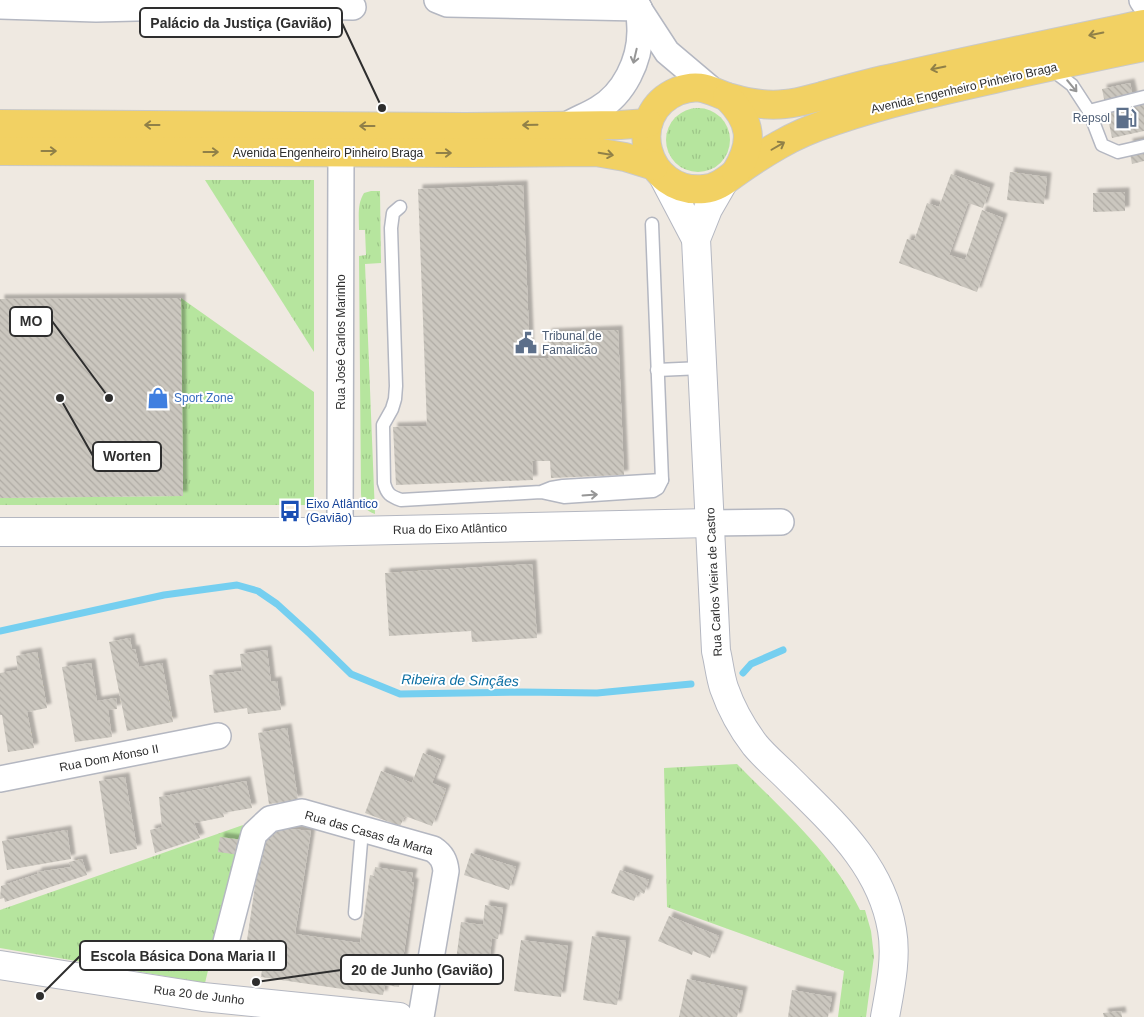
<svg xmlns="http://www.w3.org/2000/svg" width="1144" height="1017" font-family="Helvetica,sans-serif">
<defs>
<pattern id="grass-tufts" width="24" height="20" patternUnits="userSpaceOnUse" patternTransform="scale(1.25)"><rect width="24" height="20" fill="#b6e59e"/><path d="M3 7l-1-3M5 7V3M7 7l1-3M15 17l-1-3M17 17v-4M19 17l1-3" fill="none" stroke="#9dc588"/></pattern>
<pattern id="building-back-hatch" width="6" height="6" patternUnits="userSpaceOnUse" patternTransform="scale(1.25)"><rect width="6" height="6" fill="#cbc7bf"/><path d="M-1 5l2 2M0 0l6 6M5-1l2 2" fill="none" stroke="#afaba4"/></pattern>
<filter id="shadow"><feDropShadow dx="4.5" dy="-4.5" stdDeviation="1" flood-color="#0004"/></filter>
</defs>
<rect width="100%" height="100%" fill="#efe9e1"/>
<g fill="url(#grass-tufts)">
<circle cx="698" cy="140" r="32"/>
<polygon points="205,180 314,180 314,352"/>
<path d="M371,191H380L381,263L365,264L375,514C364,510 362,505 361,494L359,256L366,255L365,230H359C359,217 357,204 364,193Z"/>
<polygon points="181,298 314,392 314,505 0,505 0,498 183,496"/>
<path d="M737,764C781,809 832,852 860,910H865L871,931L874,956L866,1017H838L844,971L667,907L664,768Z"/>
<polygon points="243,825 205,983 0,948 0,910"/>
</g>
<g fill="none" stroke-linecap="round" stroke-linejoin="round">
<g stroke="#75cff0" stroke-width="7">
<polyline points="0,631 164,595 237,585 258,591 277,604 310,634 351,674 400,694 522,692 597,693 691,684"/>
<polyline points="743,673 751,664 783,650"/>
</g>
</g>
<g fill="url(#building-back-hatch)" filter="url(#shadow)">
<polygon points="1130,83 1135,105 1144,103 1144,131 1112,138 1102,89"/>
<polygon points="1144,140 1144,161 1132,164 1128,143"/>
<polygon points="1010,172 1047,177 1044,204 1007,200"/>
<polygon points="951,174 990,188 983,208 968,203 949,255 965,260 982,210 1003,218 977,292 899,263 907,239 914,241 927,203 939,207"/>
<polygon points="523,185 530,359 549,358 547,333 618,330 624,475 551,478 550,461 532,461 533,480 396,485 393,427 427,426 418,189"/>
<polygon points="1125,192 1125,211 1093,212 1093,193"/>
<polygon points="181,298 183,496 0,498 0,299"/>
<polygon points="532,564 537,638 472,642 471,631 389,636 385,573"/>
<polygon points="130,638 132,650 135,649 139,667 162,663 173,722 127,731 109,642"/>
<polygon points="267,650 271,682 277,681 281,710 248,714 247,708 214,713 209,675 242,671 240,654"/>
<polygon points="37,652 47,708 27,712 34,748 8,752 2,715 0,715 0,673 18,670 16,656"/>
<polygon points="91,663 97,701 116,698 117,709 108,710 112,737 75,742 62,667"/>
<polygon points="287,728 298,800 269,804 258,733"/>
<polygon points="423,753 441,760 432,783 446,789 432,826 405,816 400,826 365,813 381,771 412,783"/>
<polygon points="125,777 137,849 110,854 99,781"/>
<polygon points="246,781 252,808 223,813 224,817 194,823 200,838 155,853 150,830 162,827 159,797"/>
<polygon points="271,827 311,831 295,934 360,943 370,875 374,876 375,867 413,873 411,882 414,883 399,987 385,985 383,995 261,977 262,970 243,967 262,839 269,840"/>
<polygon points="67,830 71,859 7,870 2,841"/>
<polygon points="220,837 243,840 240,855 218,852"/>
<polygon points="471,853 516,867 509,890 464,875"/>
<polygon points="82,859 87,875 5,902 4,898 0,899 1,886 37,874 37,872 71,867 69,862"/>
<polygon points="620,870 649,880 644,894 638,891 634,901 611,893"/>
<polygon points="485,905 503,908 498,939 492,938 487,980 454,976 461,922 483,925"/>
<polygon points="669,916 719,936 710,958 693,951 692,955 658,941"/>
<polygon points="592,936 626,941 617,1005 583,1000"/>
<polygon points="521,940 568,946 561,997 514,991"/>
<polygon points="687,979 743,991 737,1017 679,1017"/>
<polygon points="792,990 832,997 828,1017 788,1017"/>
<polygon points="1121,1011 1122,1017 1104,1017 1103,1013"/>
</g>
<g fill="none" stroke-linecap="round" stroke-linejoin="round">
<g stroke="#b4b7c1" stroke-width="15">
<g id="lane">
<polyline points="1051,69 1072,85 1089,111 1102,145 1118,152 1144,146"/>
<polyline points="1089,111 1144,97"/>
<path d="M400,207L393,213L391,228L396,386L395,399L392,409L383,425L384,483C387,494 390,496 401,500L541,492L551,488L563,486L662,480L658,488L653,491L564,497L541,492"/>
<polyline points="652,224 662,480"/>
<polyline points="657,370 702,368"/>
<polyline points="355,913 362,830"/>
</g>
</g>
<g stroke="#b4b7c1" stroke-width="28">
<g id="street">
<polyline points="437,0 447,4 639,8"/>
<polyline points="1142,0 1144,3"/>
<polyline points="0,6 96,9 254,5 353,7"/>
<polyline points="639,9 667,52 712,90"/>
<path d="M567,125C577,119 588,115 598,109C624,94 640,61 640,31C640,24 639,16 639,8"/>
<polyline points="710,523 781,522"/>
<polyline points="340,531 341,153"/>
<polyline points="0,779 218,736"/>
<path d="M225,946L254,834L270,819L302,812L433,849C442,855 445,861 446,871L421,1017"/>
</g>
</g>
<g stroke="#b4b7c1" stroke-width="30">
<g id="secondary">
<polyline points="664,178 696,239"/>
<path d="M723,183L708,209L696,239L716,651C719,663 720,676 724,688C731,708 742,728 755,745C764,756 777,767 787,777C832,822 881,864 892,930C897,958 890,989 885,1017"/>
<polyline points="0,532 306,532 710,523"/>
<polyline points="0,965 203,997 399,1017"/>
</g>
</g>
<g stroke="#c9c9c9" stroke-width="30">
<g id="primary">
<path d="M1144,24C1062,41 979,58 897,77C872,82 847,89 822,96C810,99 798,103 785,104C767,106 748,103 731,98C711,92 701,82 678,91C623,114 645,195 704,189C718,188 727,179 737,172C751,162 765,153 779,145C796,135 816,127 834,121C887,103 940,91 994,79C1044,68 1094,57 1144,47"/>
<path d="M727,97C752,122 754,142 736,172"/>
<polyline points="0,124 466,127 620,125 648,123"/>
<polyline points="0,151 466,153 596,152 625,157 654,166"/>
</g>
</g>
<use href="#lane" stroke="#fff" stroke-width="12"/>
<use href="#street" stroke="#fff" stroke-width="25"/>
<use href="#secondary" stroke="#fff" stroke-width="28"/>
<use href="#primary" stroke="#f2d163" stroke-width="28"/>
</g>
<defs><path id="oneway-shaft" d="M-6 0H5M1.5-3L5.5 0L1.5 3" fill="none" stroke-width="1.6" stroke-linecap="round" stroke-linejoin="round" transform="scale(1.25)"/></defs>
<g stroke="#908048">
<use href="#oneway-shaft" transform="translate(1096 34) rotate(168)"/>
<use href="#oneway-shaft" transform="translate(938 68) rotate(168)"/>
<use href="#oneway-shaft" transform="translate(152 125) rotate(-180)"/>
<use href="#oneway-shaft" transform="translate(530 125) rotate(179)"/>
<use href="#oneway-shaft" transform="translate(367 126) rotate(-180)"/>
<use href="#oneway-shaft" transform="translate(778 146) rotate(-30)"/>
<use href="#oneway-shaft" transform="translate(49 151)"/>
<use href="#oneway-shaft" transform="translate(211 152)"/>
<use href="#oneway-shaft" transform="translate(444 153)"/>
<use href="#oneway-shaft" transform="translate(606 154) rotate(10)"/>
</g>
<g stroke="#969696">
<use href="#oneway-shaft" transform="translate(635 56) rotate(103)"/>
<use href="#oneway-shaft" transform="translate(1072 86) rotate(50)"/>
<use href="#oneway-shaft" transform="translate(590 495) rotate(-4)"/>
</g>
<defs>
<g id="fuel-bare" transform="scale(1.725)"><path d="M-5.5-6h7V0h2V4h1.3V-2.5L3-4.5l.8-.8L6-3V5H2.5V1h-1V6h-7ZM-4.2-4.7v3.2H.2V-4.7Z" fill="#5c6f8a" stroke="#fff" stroke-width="2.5" paint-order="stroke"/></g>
<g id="civic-bare" transform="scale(1.725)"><path d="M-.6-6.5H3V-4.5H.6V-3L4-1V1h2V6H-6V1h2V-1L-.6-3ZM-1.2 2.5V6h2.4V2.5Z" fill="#5c6f8a" stroke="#fff" stroke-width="2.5" paint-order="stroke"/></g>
<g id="shop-bare" transform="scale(1.725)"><path d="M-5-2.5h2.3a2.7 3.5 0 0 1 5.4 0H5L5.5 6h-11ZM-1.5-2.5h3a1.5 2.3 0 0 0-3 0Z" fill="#3f7fe0" stroke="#fff" stroke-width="2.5" paint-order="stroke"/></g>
<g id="bus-bare" transform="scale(1.725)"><path d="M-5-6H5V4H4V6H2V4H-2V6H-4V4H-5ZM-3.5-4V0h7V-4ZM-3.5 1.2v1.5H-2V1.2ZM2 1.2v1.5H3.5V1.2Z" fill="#1a4fb4" stroke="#fff" stroke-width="2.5" paint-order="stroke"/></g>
</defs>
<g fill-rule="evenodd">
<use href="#fuel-bare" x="1126" y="118"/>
<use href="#civic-bare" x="526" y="343"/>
<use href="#shop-bare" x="158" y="398"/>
<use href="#bus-bare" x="290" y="511"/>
</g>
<g text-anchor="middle" stroke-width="4" stroke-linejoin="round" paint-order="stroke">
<g font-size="12" fill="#2e2e2e" stroke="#fff">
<text transform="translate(964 88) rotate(-13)" y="4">Avenida Engenheiro Pinheiro Braga</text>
<text x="328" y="157">Avenida Engenheiro Pinheiro Braga</text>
<text transform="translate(341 342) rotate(-90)" y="4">Rua José Carlos Marinho</text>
<text transform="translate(450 529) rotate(-1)" y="4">Rua do Eixo Atlântico</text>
<text transform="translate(714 582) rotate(-93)" y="4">Rua Carlos Vieira de Castro</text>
<text transform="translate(109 758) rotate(-11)" y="4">Rua Dom Afonso II</text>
<text transform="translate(369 833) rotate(16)" y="4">Rua das Casas da Marta</text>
<text transform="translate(199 995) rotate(7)" y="4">Rua 20 de Junho</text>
</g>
<g font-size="12" fill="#4e5e75" stroke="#fff" text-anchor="end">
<text x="1110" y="122">Repsol</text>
<text x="542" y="340" text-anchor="start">Tribunal de<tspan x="542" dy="14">Famalicão</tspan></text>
</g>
<g font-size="12" fill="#366cbe" stroke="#fff" text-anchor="start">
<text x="174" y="402">Sport Zone</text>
</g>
<g font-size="12" fill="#164399" stroke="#fff" text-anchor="start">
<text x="306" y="508">Eixo Atlântico<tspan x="306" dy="14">(Gavião)</tspan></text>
</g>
<g font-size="14" font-style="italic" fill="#0d6fa3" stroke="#fff">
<text transform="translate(460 680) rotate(1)" y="5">Ribeira de Sinçães</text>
</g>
</g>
<path fill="none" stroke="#2e2e2e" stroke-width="2" d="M382 108L342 23M109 398L52 321M60 398L93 456M40 996L80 956M256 982L341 970"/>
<g fill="#2e2e2e" stroke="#fff" stroke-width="2">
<circle cx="382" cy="108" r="5"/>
<circle cx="109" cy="398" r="5"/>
<circle cx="60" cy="398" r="5"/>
<circle cx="40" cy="996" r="5"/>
<circle cx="256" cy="982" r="5"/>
</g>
<g fill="#fff" stroke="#2e2e2e" stroke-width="2">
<rect x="140" y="8" width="202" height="29" rx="5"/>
<rect x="10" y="307" width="42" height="29" rx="5"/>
<rect x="93" y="442" width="68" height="29" rx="5"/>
<rect x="80" y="941" width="206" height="29" rx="5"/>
<rect x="341" y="955" width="162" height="29" rx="5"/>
</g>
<g font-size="14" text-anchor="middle" font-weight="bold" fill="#2e2e2e">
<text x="241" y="28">Palácio da Justiça (Gavião)</text>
<text x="31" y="326">MO</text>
<text x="127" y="461">Worten</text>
<text x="183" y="961">Escola Básica Dona Maria II</text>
<text x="422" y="975">20 de Junho (Gavião)</text>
</g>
</svg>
